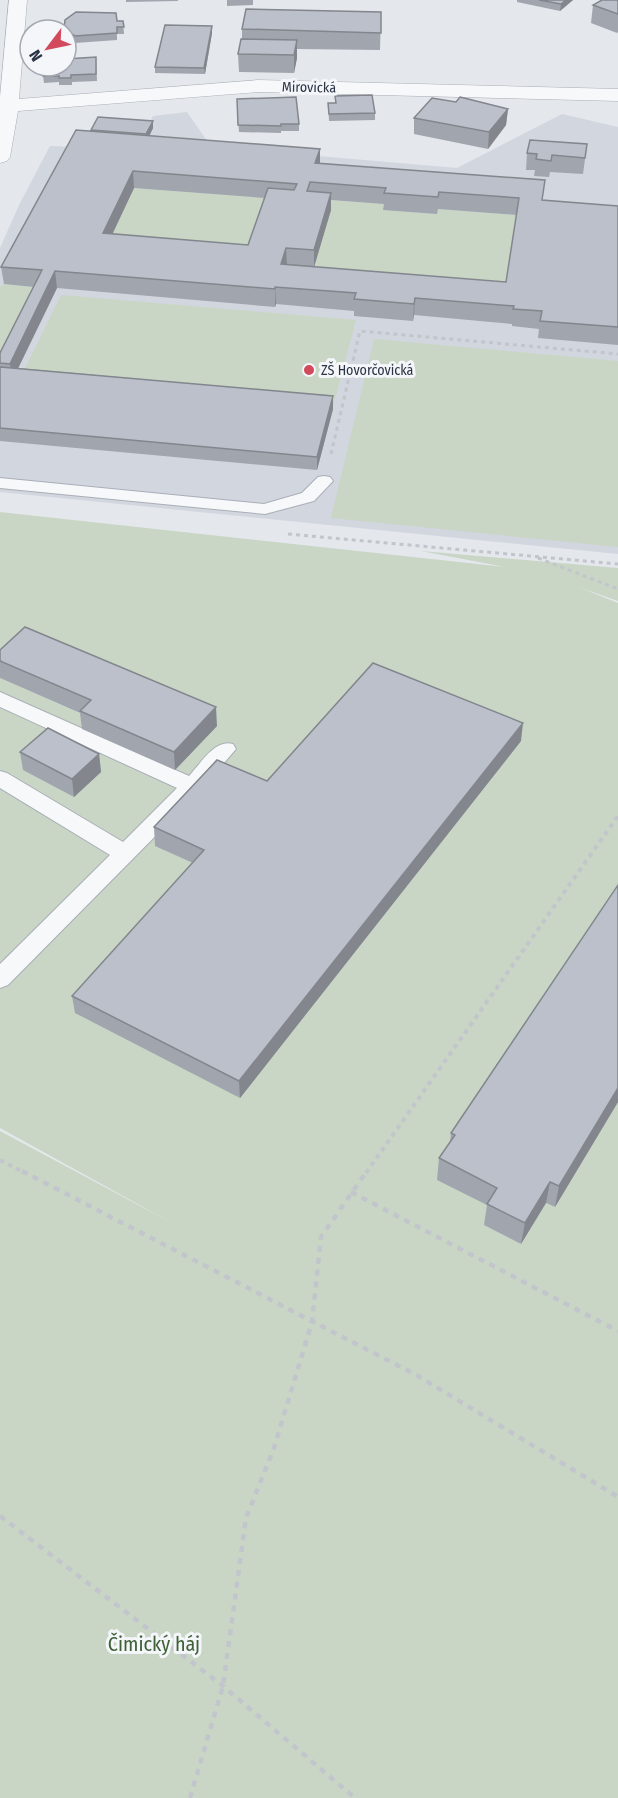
<svg xmlns="http://www.w3.org/2000/svg" width="618" height="1798" font-family="'Fira Sans Condensed',sans-serif">
<rect width="100%" height="100%" fill="#e4e7ec"/>
<polygon fill="#d2d6de" points="187,112 210,145 215,147 457,168 562,114 618,127 618,554 0,492 0,248 19,205 50,146 77,147 146,128 153,116"/>
<g fill="#c9d6c5">
<polygon points="134,188 297,200 249,262 105,250"/>
<polygon points="310,199 385,204 384,210 436,214 438,209 518,215 505,299 287,265"/>
<polygon points="4,284 44,288 0,376 0,287"/>
<polygon points="61,295 356,320 333,407 20,379"/>
<polygon points="374,339 618,361 618,547 331,518"/>
<polygon points="0,512 505,567 421,551 618,568 618,601 578,587 618,603 618,901 494,1209 521,1244 546,1203 555,1207 618,1102 618,1798 0,1798 0,1131 172,1223 0,1128 0,678 93,719 217,726 0,671"/>
</g>
<g fill="none" stroke-linecap="round" stroke-linejoin="round">
<g stroke="#a9aeb7" stroke-width="2">
<g id="service">
<polygon points="324,476 330,477 333,481 314,501 265,514 0,488 0,478 264,504 302,493 318,477"/>
<path d="M0,692L189,776C201,763 215,739 233,744L236,749L200,791L8,985L0,988V964L110,855L0,788V771L7,773L123,842L177,788L0,707Z"/>
</g>
</g>
<g stroke="#a9aeb7" stroke-width="1">
<polygon id="minor" points="9,0 27,0 19,99 258,80 618,89 618,101 258,92 18,111 10,157 7,161 0,163 0,97"/>
</g>
<g stroke="#c2c5cb" stroke-width="3" stroke-dasharray="4 4" stroke-linecap="butt">
<polyline points="331,454 360,331 618,354"/>
<polyline points="288,534 618,564"/>
<polyline points="538,558 618,589"/>
</g>
<g stroke="#c2c5cb" stroke-width="4" stroke-dasharray="4.5 4.5" stroke-linecap="butt">
<polyline points="0,1160 25,1173"/>
<polyline points="366,1173 618,816"/>
</g>
<g stroke="#c2c5cb" stroke-width="4.5" stroke-dasharray="6 6" stroke-linecap="butt">
<polyline points="22,1171 418,1376 618,1497"/>
<polyline points="351,1192 618,1331"/>
<polyline points="0,1516 223,1686 355,1798"/>
<polyline points="190,1798 223,1686 246,1518 274,1448 312,1322 321,1237 367,1171"/>
</g>
<use href="#service" fill="#f7f8fa" fill-rule="evenodd"/>
<use href="#minor" fill="#f7f8fa" fill-rule="evenodd"/>
</g>
<g fill="#a1a5ae" fill-rule="evenodd">
<polygon points="126,0 178,0 178,1 126,2"/>
<polygon points="227,0 253,0 253,5 227,6"/>
<polygon points="517,0 573,0 560,11 517,2"/>
<polygon points="618,0 618,32 617,33 591,23 593,5"/>
<polygon points="381,12 380,50 297,49 297,58 294,73 239,72 238,54 242,39 242,29"/>
<polygon points="117,21 123,21 124,34 117,34 117,40 75,43 66,37 66,30"/>
<polygon points="212,26 212,33 205,74 155,73 155,67"/>
<polygon points="96,57 97,81 72,82 72,85 59,85 59,82 44,83 43,76"/>
<polygon points="335,96 375,113 375,120 329,121 328,103 335,103"/>
<polygon points="237,99 299,124 299,131 281,131 281,133 239,132"/>
<polygon points="508,109 506,125 488,149 414,134 414,118"/>
<path d="M153,121V128L149,136L320,149V163L543,200L618,206V345L538,338L539,329L512,326V324L414,315L413,321L354,316V311L276,304L275,307L57,288L18,368L333,396V409L317,470L0,441V353L34,287L4,284L1,267L91,131V130ZM134,188L265,198L248,245L112,234ZM331,200L384,204L383,210L437,214L438,209L517,215L506,282L314,267L331,210Z"/>
<polygon points="587,144 583,174 550,172 549,177 534,176 535,170 526,170 527,153"/>
<polygon points="0,650 217,726 175,770 82,729 80,713 0,678"/>
<polygon points="521,741 240,1098 75,1013 72,996 193,863 155,846 154,827 267,781"/>
<polygon points="20,752 99,754 101,772 74,797 23,770"/>
<polygon points="618,885 618,1102 555,1207 546,1203 521,1244 484,1225 487,1205 437,1180 439,1158 450,1142 451,1133"/>
</g>
<g fill="#83868d">
<polygon points="566,0 573,0 560,11 561,4"/>
<polygon points="212,26 212,33 205,74 204,68"/>
<polygon points="297,40 297,58 294,73 294,55"/>
<polygon points="508,109 506,125 488,149 489,132"/>
<polygon points="153,121 153,128 147,141 146,134"/>
<polygon points="320,149 320,166 315,163"/>
<polygon points="133,171 134,188 105,250 103,233"/>
<polygon points="331,193 331,210 314,267 314,250"/>
<polygon points="286,248 287,265 281,264"/>
<polygon points="55,271 57,288 12,381 10,364"/>
<polygon points="275,287 276,304 275,307"/>
<polygon points="415,298 414,315 413,321 414,304"/>
<polygon points="333,396 333,409 317,470 317,457"/>
<polygon points="216,707 217,726 175,770 174,752"/>
<polygon points="523,723 521,741 240,1098 239,1081"/>
<polygon points="99,754 101,772 74,797 72,779"/>
<polygon points="618,1088 618,1102 555,1207 559,1186"/>
<polygon points="550,1182 546,1203 521,1244 525,1223"/>
</g>
<g fill="#bbc0ca" stroke="#83868d" stroke-width="1.5" fill-rule="evenodd">
<polygon points="539,0 566,0 561,4"/>
<polygon points="602,0 618,0 618,14 593,5"/>
<polygon points="246,9 381,12 381,33 242,29"/>
<polygon points="76,12 116,13 117,21 123,21 124,27 117,27 117,33 75,36 64,29 65,20"/>
<polygon points="165,25 212,26 204,68 155,67"/>
<polygon points="241,39 297,40 294,55 238,54"/>
<polygon points="96,57 96,74 71,75 71,78 59,78 59,76 43,76 43,66 66,66 66,59"/>
<polygon points="372,95 375,113 329,114 328,103 336,103 335,96"/>
<polygon points="296,97 299,124 281,124 281,126 238,125 237,99"/>
<polygon points="460,97 508,109 489,132 414,118 432,98 456,102"/>
<polygon points="98,117 153,121 146,134 91,130"/>
<path d="M76,130L320,149L315,163L545,180L542,200L618,206V327L540,321L542,311L513,309L514,306L415,298L414,304L354,299L356,293L275,287V289L55,271L10,364L0,363V353L42,270L1,267ZM133,171L297,184L294,190L268,188L248,245L103,233ZM310,182L386,188L384,193L438,197L439,192L519,198L506,282L281,264L286,248L314,250L331,193L307,191Z"/>
<polygon points="530,140 587,144 585,158 552,155 551,161 536,159 537,154 527,153"/>
<polygon points="0,367 333,396 317,457 0,428"/>
<polygon points="25,627 216,707 174,752 80,711 91,700 0,661 0,650"/>
<polygon points="373,663 523,723 239,1081 72,996 204,850 154,827 217,760 267,781"/>
<polygon points="48,728 99,754 72,779 20,752"/>
<polygon points="618,885 618,1088 559,1186 550,1182 525,1223 487,1204 497,1188 439,1158 455,1135 451,1133"/>
</g>
<circle fill="#d1495b" stroke="#f4f6f9" stroke-width="2" cx="309" cy="370" r="6"/>
<g text-anchor="middle" stroke-width="6" stroke-linejoin="round" paint-order="stroke">
<g font-size="14" fill="#2b3445" stroke="#f4f6f9">
<text transform="translate(309 87) rotate(1)" y="5">Mirovická</text>
</g>
<g font-size="14" fill="#2b3445" stroke="#f4f6f9" text-anchor="start">
<text x="321" y="375">ZŠ Hovorčovická</text>
</g>
<g font-size="20" fill="#3f6138" stroke="#f4f6f9">
<text x="154" y="1651">Čimický háj</text>
</g>
</g>
<g transform="translate(48 48) rotate(238)"><circle r="28" fill="#f4f6f9" stroke="#a4a8b1" stroke-width="1.5"/>
<path d="M0-4.5L10 22L0 15L-10 22Z" fill="#d1495b"/>
<text y="-9" font-size="16" font-weight="bold" text-anchor="middle" fill="#2b3445">N</text>
</g>
</svg>
